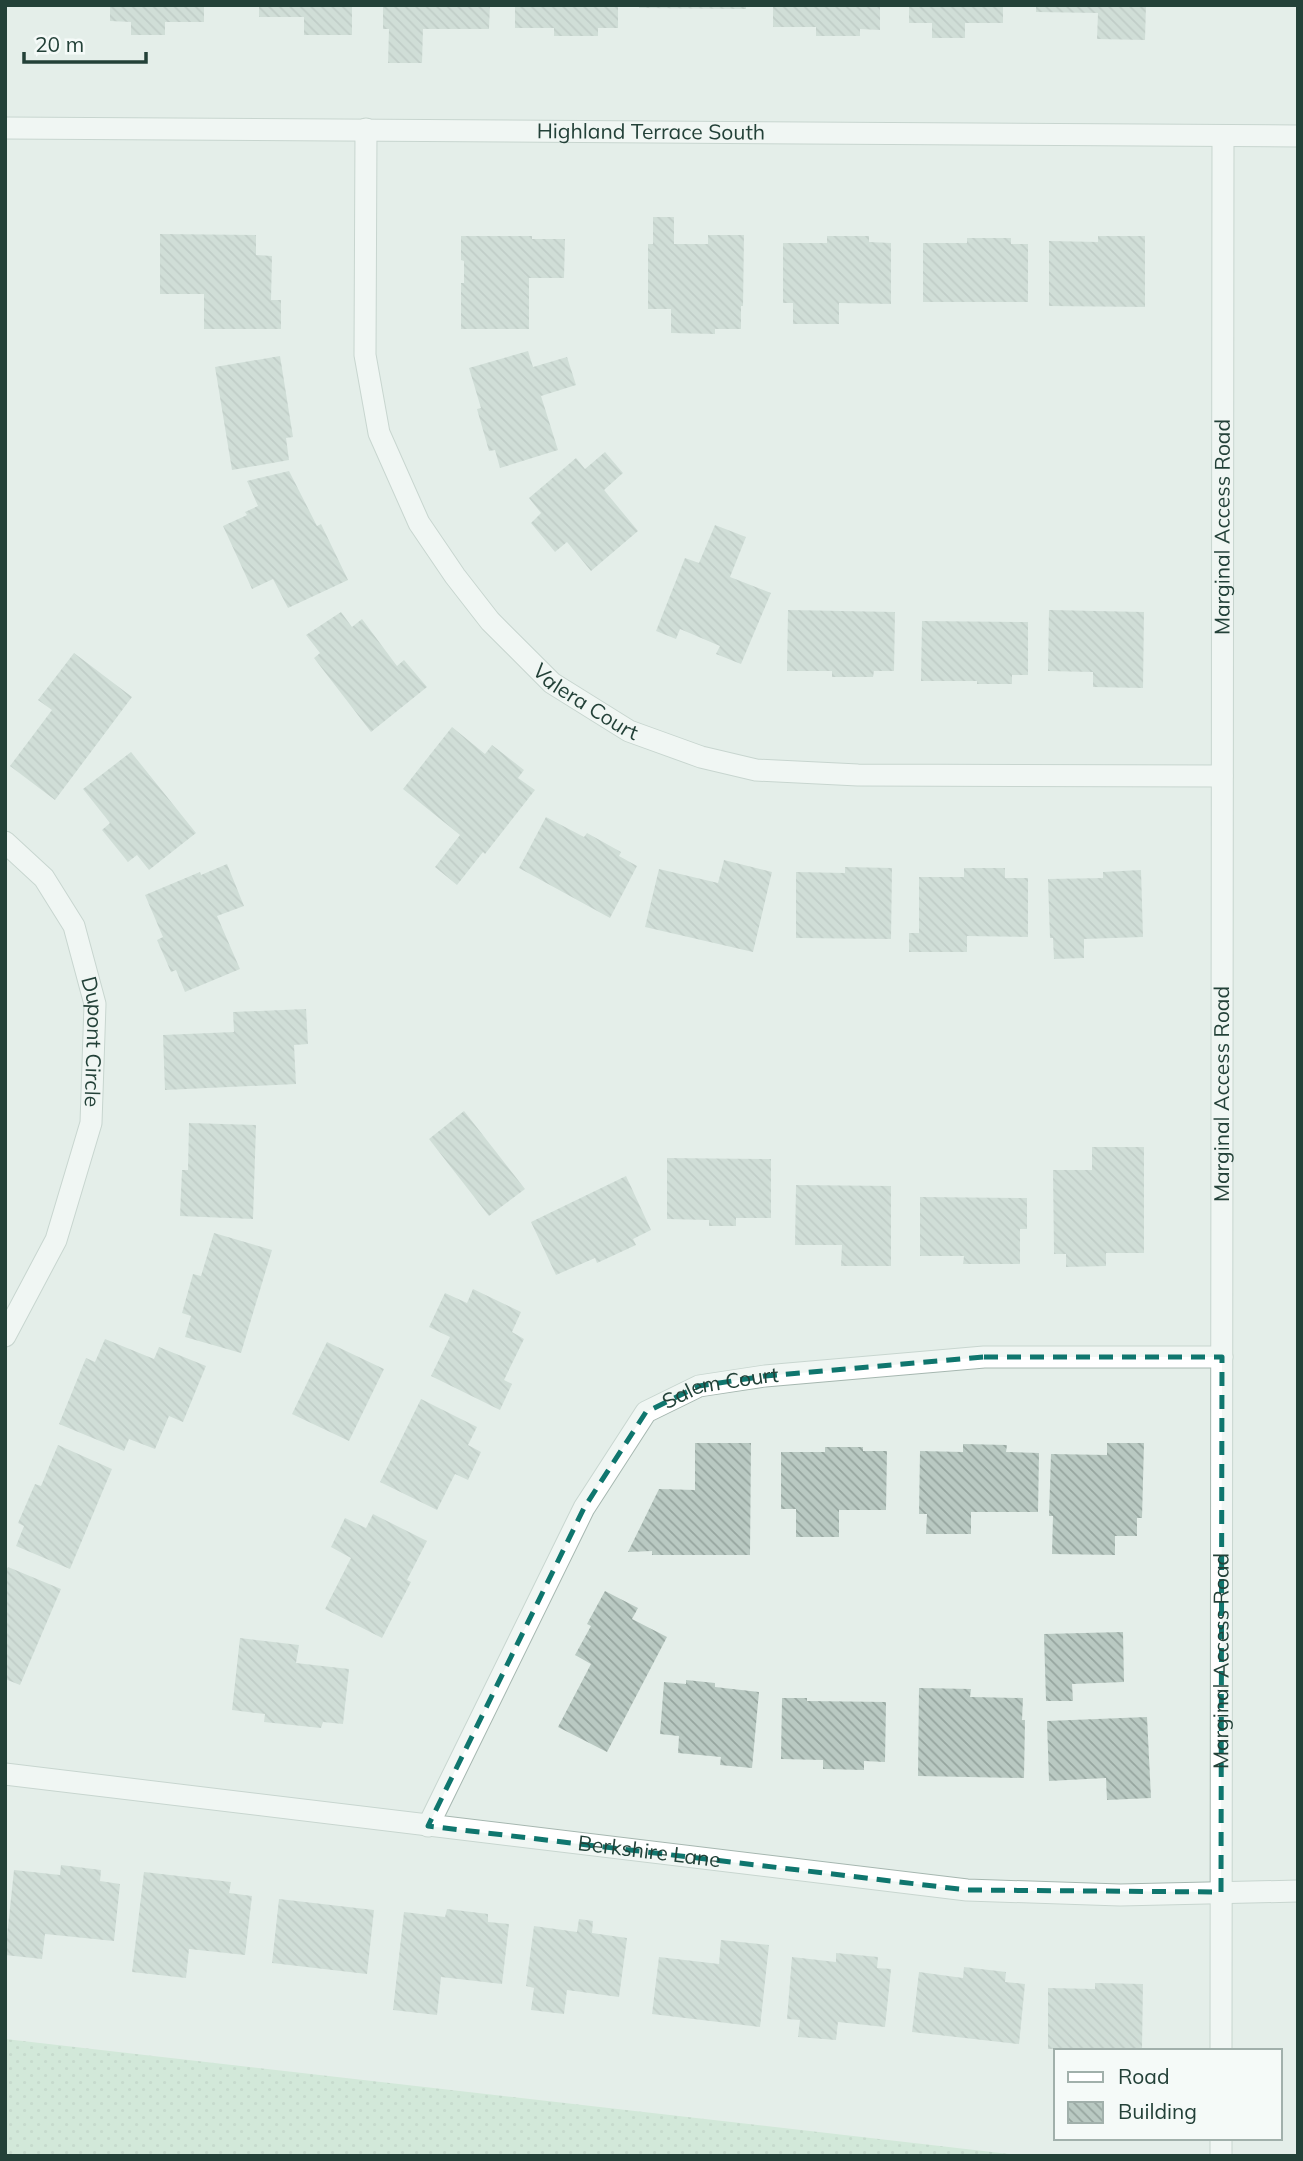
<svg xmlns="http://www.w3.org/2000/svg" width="1303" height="2161" font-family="Mulish,sans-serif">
<defs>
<pattern id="grass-dots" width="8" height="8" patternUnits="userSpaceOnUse" patternTransform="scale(1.75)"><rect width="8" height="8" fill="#bde0c5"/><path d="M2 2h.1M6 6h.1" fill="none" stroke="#a2c1aa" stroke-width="1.8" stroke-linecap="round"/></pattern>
<pattern id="building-back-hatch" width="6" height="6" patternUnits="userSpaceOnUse" patternTransform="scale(1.75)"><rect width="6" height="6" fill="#b9c9c2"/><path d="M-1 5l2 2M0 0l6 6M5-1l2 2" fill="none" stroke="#96a59f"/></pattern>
</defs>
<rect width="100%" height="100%" fill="#e4eee9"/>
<polygon fill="url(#grass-dots)" points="5,2039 1019,2155 1046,2156 5,2156"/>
<g fill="url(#building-back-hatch)">
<polygon points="110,5 204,5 204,22 165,22 165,35 131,35 131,22 110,21"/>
<polygon points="259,5 352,5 352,35 304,35 304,17 259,17"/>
<polygon points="383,5 490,5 489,29 423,29 422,63 388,63 389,29 383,29"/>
<polygon points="515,5 618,5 618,28 598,28 598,36 554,36 554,28 515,28"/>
<polygon points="639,5 746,5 746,9 639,8"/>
<polygon points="773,5 880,5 880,30 860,29 860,36 816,36 816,27 773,27"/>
<polygon points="909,5 1003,5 1003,23 965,23 965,38 932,38 932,23 909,23"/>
<polygon points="1036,5 1146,5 1145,40 1097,39 1098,13 1036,12"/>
<polygon points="653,217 674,217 674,244 708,244 708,235 744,235 743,306 741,306 741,329 715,329 715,334 671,333 671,309 648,309 648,244 653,244"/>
<polygon points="160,234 256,235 256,255 272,256 271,300 281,300 281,329 204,329 204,294 160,294"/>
<polygon points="461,236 532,236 532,239 565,239 564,278 529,278 529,329 461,329 461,283 464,283 464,261 461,260"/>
<polygon points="827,236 869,236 869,242 891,243 891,304 839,303 839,324 793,324 793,303 783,303 783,243 827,243"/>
<polygon points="1098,236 1145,236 1145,307 1049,306 1049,241 1098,242"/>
<polygon points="967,238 1011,238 1011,244 1028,244 1028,302 923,302 923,243 967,243"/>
<polygon points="528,351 533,367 567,357 576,385 541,396 558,450 500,468 495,450 489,451 477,409 481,408 469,368"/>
<polygon points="280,356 293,437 286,438 289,460 232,470 215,367"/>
<polygon points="605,452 623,473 604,490 638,531 591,571 567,542 555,552 531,523 541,513 529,498 576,458 585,469"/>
<polygon points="289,471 317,526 321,524 348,580 288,608 273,579 252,589 223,526 247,515 245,512 258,506 247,481"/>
<polygon points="715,525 746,537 730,577 771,593 741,664 716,654 720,646 680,629 676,639 656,631 685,558 699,563"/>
<polygon points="788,610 895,612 894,671 874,671 873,677 832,677 832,671 787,671"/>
<polygon points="1049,610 1144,612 1143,688 1093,687 1093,672 1048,671"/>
<polygon points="341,612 352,627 362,619 397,666 404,660 427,687 371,732 314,658 320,653 306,635"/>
<polygon points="922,621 1028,622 1028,675 1012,675 1012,684 977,684 977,681 921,681"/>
<polygon points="74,653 132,697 55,800 10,766 52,710 38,700"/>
<polygon points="452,727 485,754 492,745 524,770 518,778 535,790 485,854 483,852 457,885 435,867 460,835 403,789"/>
<polygon points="131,752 196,833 149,870 137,855 128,862 102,830 110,823 83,789"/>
<polygon points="546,817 584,837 587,833 621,852 619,856 637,866 610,918 519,868"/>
<polygon points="724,860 772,872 753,952 645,927 659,869 718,883"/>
<polygon points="227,864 244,906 217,916 240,969 185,992 176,970 171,972 157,940 163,937 145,895 200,872 201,875"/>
<polygon points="845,867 892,868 891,939 796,938 796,872 845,873"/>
<polygon points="964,868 1005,868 1005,878 1028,878 1028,937 967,936 967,952 909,952 909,933 919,933 919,877 964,877"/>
<polygon points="1141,870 1143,937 1084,939 1084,958 1054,959 1053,938 1050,938 1048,879 1103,878 1103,872"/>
<polygon points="306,1009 308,1044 294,1045 296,1084 165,1090 163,1035 234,1032 233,1012"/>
<polygon points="464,1111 525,1189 489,1216 429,1139"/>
<polygon points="189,1123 256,1125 253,1219 180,1216 182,1170 188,1170"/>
<polygon points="1092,1147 1144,1147 1144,1253 1106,1253 1106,1266 1066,1267 1066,1254 1054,1254 1053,1170 1092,1170"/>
<polygon points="667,1158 771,1159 771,1218 736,1218 736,1226 709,1226 709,1220 667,1219"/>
<polygon points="626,1176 651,1230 633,1239 636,1245 597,1263 595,1258 556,1275 531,1222"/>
<polygon points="796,1185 891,1186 891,1266 841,1266 842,1245 795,1245"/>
<polygon points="920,1197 1027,1198 1027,1229 1020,1229 1020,1264 963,1264 964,1256 920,1256"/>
<polygon points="214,1233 272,1250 241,1353 185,1337 191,1316 182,1313 193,1274 201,1276"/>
<polygon points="473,1289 521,1312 512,1332 524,1339 504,1380 512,1384 500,1410 431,1376 450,1337 429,1327 445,1293 467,1303"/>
<polygon points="105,1339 154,1359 159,1347 206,1366 183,1422 169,1416 155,1449 129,1439 124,1451 59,1424 86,1358 95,1362"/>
<polygon points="327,1342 384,1369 349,1441 292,1414"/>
<polygon points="421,1399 477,1427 468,1445 481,1452 468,1480 455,1474 437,1510 380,1482"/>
<polygon points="695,1443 751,1443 750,1555 652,1555 652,1551 628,1552 659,1489 695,1490"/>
<polygon points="1107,1443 1144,1443 1142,1518 1137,1518 1137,1536 1115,1536 1115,1555 1052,1554 1053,1516 1049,1516 1051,1454 1107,1455"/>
<polygon points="963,1444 1007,1445 1006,1452 1039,1453 1038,1512 971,1512 971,1534 926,1534 927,1514 919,1514 920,1451 963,1452"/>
<polygon points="58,1445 112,1469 70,1569 16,1546 24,1526 18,1523 35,1484 41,1486"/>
<polygon points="825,1447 863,1447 863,1451 887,1451 886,1510 839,1510 839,1537 796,1537 796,1509 781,1509 781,1452 825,1452"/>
<polygon points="373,1514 427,1541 407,1580 411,1582 382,1638 325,1609 351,1558 331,1547 345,1518 366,1528"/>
<polygon points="8,1567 61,1589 20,1685 5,1679 5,1572"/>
<polygon points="605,1591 638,1608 632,1619 667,1637 607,1752 558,1727 591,1664 575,1655 591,1626 587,1624"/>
<polygon points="1123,1632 1124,1682 1072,1684 1073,1701 1046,1701 1044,1634"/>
<polygon points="240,1638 299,1645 296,1663 349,1669 343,1724 323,1722 321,1728 264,1722 265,1714 232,1710"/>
<polygon points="686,1680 715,1683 715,1687 759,1692 752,1768 720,1765 721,1757 678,1753 679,1736 660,1734 664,1682 686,1684"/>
<polygon points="919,1688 971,1689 970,1697 1023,1698 1022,1720 1025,1720 1024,1778 918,1776"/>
<polygon points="782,1698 807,1698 807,1701 886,1702 885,1762 864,1761 864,1770 823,1769 823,1760 781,1759"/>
<polygon points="1147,1717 1151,1798 1107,1800 1106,1778 1049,1781 1047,1721"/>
<polygon points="61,1865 101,1870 100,1881 120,1884 114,1941 45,1934 42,1959 5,1955 14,1870 60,1875"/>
<polygon points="144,1872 231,1882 229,1893 252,1896 245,1955 189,1949 186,1978 132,1972"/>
<polygon points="279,1899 374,1910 367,1974 272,1963"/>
<polygon points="447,1909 488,1914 488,1922 509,1924 502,1984 441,1977 437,2015 393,2010 404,1912 445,1917"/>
<polygon points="579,1919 593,1921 592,1933 627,1938 619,1997 567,1990 564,2014 531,2010 534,1988 526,1986 534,1926 577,1932"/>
<polygon points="721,1940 769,1945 760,2027 652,2014 659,1957 719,1964"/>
<polygon points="836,1953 878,1957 877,1968 891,1969 885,2027 838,2022 836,2040 798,2037 800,2020 787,2019 792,1957 836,1962"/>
<polygon points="964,1967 1006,1972 1005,1982 1025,1984 1019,2044 912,2032 919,1972 963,1978"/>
<polygon points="1095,1983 1143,1984 1142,2050 1048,2049 1048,1988 1095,1989"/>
</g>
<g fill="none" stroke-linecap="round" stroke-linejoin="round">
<g stroke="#a6b7b0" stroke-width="23">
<g id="street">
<path id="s1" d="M5,128L1298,136"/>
<path id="s2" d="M366,129L365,355L379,433L419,523L455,576L490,621L552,683L629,731L701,757L756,770L858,775L1222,776"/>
<path id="s3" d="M5,842L44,878L74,926L95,1004L91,1123L56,1240L5,1336"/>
<path id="s4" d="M5,1774L967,1890L1120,1895L1298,1891"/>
<path id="s5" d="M428,1826L584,1508L646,1412L699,1386L765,1376L984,1357H1222"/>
<path id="s6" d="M1221,2051L1223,136"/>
<polyline points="1221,2138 1221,2156"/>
</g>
</g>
<use href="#street" stroke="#fff" stroke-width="21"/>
</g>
<path d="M0 0H1303V2161H0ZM984,1357H1222L1221,1892L967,1890L428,1826L584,1508L646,1412L699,1386L765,1376Z" fill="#e4eee9" fill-opacity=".55" fill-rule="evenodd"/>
<path fill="none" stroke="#0f766e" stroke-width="5" stroke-dasharray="14 9" stroke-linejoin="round" d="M984,1357H1222L1221,1892L967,1890L428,1826L584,1508L646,1412L699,1386L765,1376Z"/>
<g text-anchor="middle" stroke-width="7" stroke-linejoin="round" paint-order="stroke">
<g font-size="21" fill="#234138" stroke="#f5faf8">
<text dy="7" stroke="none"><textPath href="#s1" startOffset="646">Highland Terrace South</textPath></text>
<text dy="7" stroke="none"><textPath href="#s6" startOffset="1524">Marginal Access Road</textPath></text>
<text dy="7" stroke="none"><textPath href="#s2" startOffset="651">Valera Court</textPath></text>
<text dy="7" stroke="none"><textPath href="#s3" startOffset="228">Dupont Circle</textPath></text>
<text dy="7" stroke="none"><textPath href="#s6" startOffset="957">Marginal Access Road</textPath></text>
<text dy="7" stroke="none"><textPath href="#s5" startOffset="548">Salem Court</textPath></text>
<text dy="7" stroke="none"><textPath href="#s6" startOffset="390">Marginal Access Road</textPath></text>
<text dy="7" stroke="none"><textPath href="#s4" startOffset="649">Berkshire Lane</textPath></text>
</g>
</g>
<rect width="1303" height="2161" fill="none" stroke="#234138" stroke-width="14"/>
<rect x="1054" y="2049" width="228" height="91" fill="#f5faf8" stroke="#a1b0ab" stroke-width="2"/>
<rect x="1068" y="2072" width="35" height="10" fill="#ffffff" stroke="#a1b0ab" stroke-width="2"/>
<text x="1118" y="2084" font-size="21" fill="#234138">Road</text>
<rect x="1068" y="2102" width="35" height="21" fill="url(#building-back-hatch)" stroke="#a1b0ab" stroke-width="2"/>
<text x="1118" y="2119" font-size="21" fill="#234138">Building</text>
<path d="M24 52v10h122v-10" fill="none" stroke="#234138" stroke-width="3.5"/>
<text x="35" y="52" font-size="21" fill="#234138" stroke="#f5faf8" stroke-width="5" paint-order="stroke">20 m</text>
</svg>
